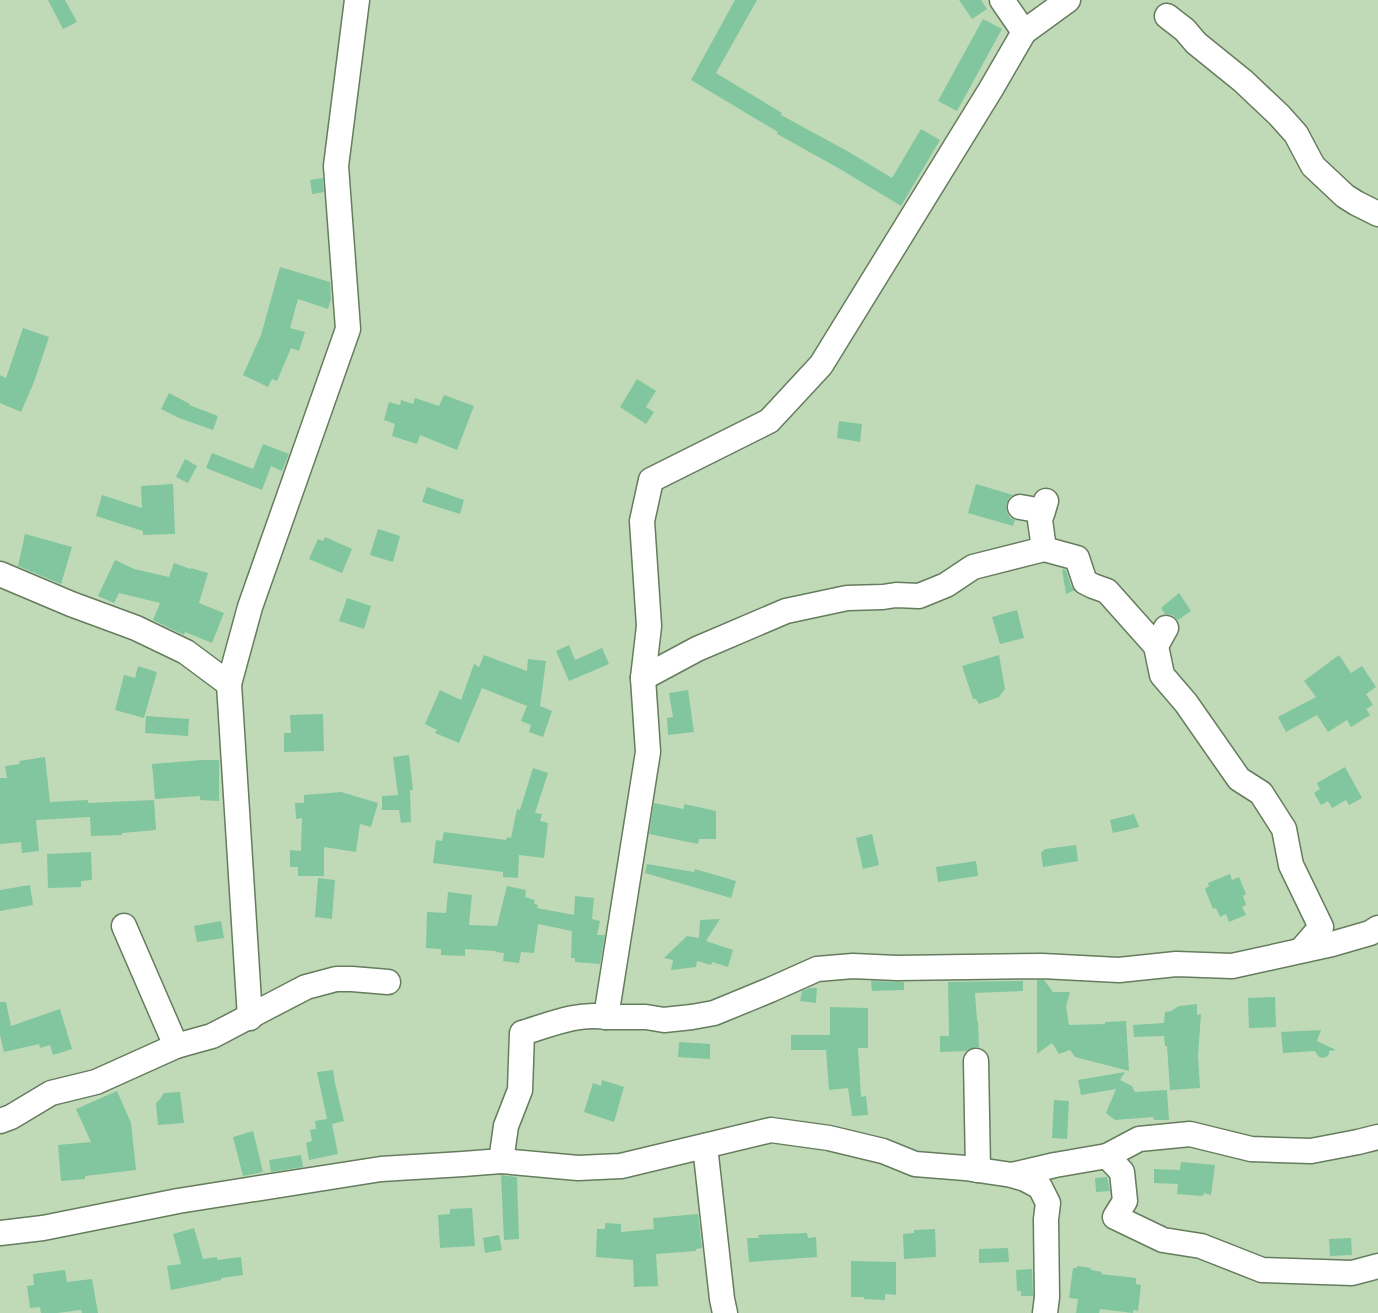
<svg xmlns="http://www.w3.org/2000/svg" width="1378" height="1313" font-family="'Noto Sans',sans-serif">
<rect width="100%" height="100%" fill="#c0dab8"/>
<g fill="#81c69e">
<polygon points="48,0 65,0 77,22 63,29"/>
<polygon points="735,0 757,0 716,73 782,113 781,115 849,152 892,178 921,129 940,140 901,206 840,169 777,134 778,132 691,80"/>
<polygon points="959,0 981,0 987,9 972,19"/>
<polygon points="983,19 1002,29 957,111 938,101"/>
<polygon points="323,178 324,192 312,194 310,180"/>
<polygon points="280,267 330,282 331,299 328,309 298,299 290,328 305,332 299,351 291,348 277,381 272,379 268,387 243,375 261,335"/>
<polygon points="23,328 49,337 34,382 21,412 0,403 0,375 6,378"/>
<polygon points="637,379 656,391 646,407 654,412 646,424 620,407"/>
<polygon points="169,393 190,404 189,405 218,416 213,430 179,418 161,409"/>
<polygon points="444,395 474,406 457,450 420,435 417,444 392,436 395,424 384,420 389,402 400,405 401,400 413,404 415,398 439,406"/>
<polygon points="839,421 862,424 860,442 837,438"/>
<polygon points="263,444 289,454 282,471 271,466 262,490 206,468 212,453 253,469"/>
<polygon points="185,459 197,466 188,483 176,477"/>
<polygon points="173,484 175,534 143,535 143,531 96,516 102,495 142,508 141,486"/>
<polygon points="976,484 1013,495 1009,498 1006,505 1007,512 1010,518 1015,520 1013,526 968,513"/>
<polygon points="427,487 464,500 460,514 422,502"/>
<polygon points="378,529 400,536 393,562 370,555"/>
<polygon points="25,534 72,547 61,584 18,566"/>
<polygon points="325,537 352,549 342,573 309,559 318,539 323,541"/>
<polygon points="115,560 134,569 169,577 174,563 190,569 191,568 208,573 199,603 224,613 212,643 185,632 184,635 153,620 160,603 119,593 114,603 98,596"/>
<polygon points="1062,569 1066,570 1071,586 1075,590 1066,594"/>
<polygon points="1179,593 1191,611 1178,620 1172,615 1165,614 1161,608"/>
<polygon points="347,598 371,606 364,629 339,621"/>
<polygon points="1017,610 1024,638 1000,644 992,617"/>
<polygon points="569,645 575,660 602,648 609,664 569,681 556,651"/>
<polygon points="484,655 527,671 528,659 546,661 540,706 552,711 543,737 529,732 531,725 521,721 527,706 482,688 459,743 435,733 437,730 425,724 440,690 461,700 474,664 479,667"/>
<polygon points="999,655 1005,689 999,697 979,704 976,699 973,699 962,666"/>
<polygon points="1339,655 1351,673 1362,666 1376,687 1366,694 1373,705 1366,709 1370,715 1351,727 1347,720 1328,732 1317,715 1286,732 1278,717 1316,697 1304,681"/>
<polygon points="138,666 157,672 144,718 115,710 124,675 135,678"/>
<polygon points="688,690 694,732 668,735 667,718 673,717 669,693"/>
<polygon points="323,714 324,751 284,752 284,733 291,733 290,715"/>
<polygon points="146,716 189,719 188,736 145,733"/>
<polygon points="409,755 413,790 410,790 411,822 401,823 399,810 382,810 382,796 398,795 393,757"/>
<polygon points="45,757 50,802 88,800 88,803 154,800 156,830 122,833 122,835 91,836 90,817 36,820 39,851 22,853 21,842 0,844 0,778 7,778 5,766 20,764 19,761"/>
<polygon points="202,760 219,760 219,801 200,800 200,796 155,799 152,764"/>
<polygon points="1345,767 1362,798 1349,805 1346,800 1332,808 1328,801 1321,805 1314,793 1320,789 1317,783"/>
<polygon points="533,768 548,773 535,813 542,814 540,821 548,823 544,858 519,855 518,878 503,877 503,872 433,863 436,840 442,841 444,832 506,840 507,837 511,838 517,809 520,810"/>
<polygon points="341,792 378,803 371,827 360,824 356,852 324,847 324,876 298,876 298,867 290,867 290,850 301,851 302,818 296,819 295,803 304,803 304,795"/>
<polygon points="654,803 684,809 684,804 716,811 716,839 699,839 698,844 649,834"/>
<polygon points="1134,814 1139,827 1113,833 1110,820"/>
<polygon points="872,834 879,865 863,869 856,838"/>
<polygon points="1076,845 1078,861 1043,867 1041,853 1045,849"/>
<polygon points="91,852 92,880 81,881 81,887 48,888 47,854"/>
<polygon points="976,861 978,876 938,882 936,867"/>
<polygon points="647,864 694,872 695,869 736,881 731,898 645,873"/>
<polygon points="1230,874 1232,880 1239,877 1246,894 1243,896 1246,905 1242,907 1246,915 1229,922 1226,914 1220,917 1216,908 1213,909 1205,889 1209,886 1208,883"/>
<polygon points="318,878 335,880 332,919 315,917"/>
<polygon points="30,885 33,905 0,911 0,890"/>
<polygon points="507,886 526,890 525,897 535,900 534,904 538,905 537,908 574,915 575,896 594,898 592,919 600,921 597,935 605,935 600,964 575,962 575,958 571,958 572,931 538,924 534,953 521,952 519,963 503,961 504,953 496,952 496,951 465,949 465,956 441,955 441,949 426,948 427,912 446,913 448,892 472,895 469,925 497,926"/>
<polygon points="720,919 706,941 733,950 728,967 712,962 711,965 697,961 696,967 671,970 673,960 664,958 687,936 699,938 700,920"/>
<polygon points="221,921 224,938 197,942 194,926"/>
<polygon points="1037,980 1044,980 1053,992 1070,992 1066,1007 1069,1025 1105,1024 1105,1022 1126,1021 1129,1071 1075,1057 1070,1050 1059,1054 1052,1043 1037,1054"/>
<polygon points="871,981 904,982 904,990 872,991"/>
<polygon points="1023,981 1023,991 975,993 977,1021 978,1021 979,1047 969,1049 966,1051 940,1052 940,1036 949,1036 948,982"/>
<polygon points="810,988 817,988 816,1003 800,1001 802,991"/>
<polygon points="1275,997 1276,1027 1249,1028 1248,998"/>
<polygon points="0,1002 6,1002 11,1026 60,1009 72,1049 53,1055 50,1045 40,1048 39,1044 4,1052 0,1035"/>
<polygon points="1197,1004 1197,1015 1201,1014 1198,1056 1200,1088 1170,1090 1167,1046 1165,1046 1164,1036 1134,1037 1133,1025 1164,1023 1165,1012 1171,1011 1179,1006"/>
<polygon points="830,1007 868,1008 868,1048 858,1048 861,1097 866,1096 868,1115 852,1116 848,1088 829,1090 826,1050 791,1050 791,1035 830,1035"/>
<polygon points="1321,1030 1317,1041 1336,1050 1329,1051 1329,1054 1326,1057 1322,1058 1318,1056 1315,1051 1283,1053 1281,1032"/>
<polygon points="679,1042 710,1044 710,1059 678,1057"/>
<polygon points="333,1070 335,1083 344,1121 332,1124 338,1154 309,1160 306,1143 312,1141 310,1130 316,1129 315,1121 327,1119 317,1072"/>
<polygon points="1125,1072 1120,1080 1132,1086 1135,1092 1167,1090 1169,1120 1154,1120 1153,1117 1115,1120 1106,1113 1116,1089 1081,1095 1078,1080"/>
<polygon points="602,1080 624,1087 614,1122 584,1112 593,1083 601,1086"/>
<polygon points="117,1091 131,1123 136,1170 85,1176 85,1179 61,1181 58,1145 91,1142 76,1109"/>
<polygon points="180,1092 184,1123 158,1125 156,1103 160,1099 164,1093"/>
<polygon points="1054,1100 1069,1101 1067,1139 1052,1138"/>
<polygon points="253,1131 263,1172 243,1176 233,1137"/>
<polygon points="301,1155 303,1167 271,1172 269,1160"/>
<polygon points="1181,1162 1215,1165 1211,1195 1204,1193 1203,1196 1177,1194 1178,1184 1154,1183 1154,1169 1180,1170"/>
<polygon points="501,1175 517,1177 519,1239 504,1240"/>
<polygon points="1107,1177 1110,1191 1096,1192 1095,1178"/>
<polygon points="472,1208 475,1246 440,1248 438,1215 450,1214 450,1209"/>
<polygon points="698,1214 702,1248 696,1249 696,1251 656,1254 658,1286 634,1287 633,1260 596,1257 597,1229 605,1229 605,1223 621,1224 621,1232 654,1229 653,1218"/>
<polygon points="194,1228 203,1259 217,1257 217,1260 241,1257 243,1275 221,1278 221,1280 171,1290 167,1266 181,1264 173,1234"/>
<polygon points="935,1229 936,1257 904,1259 903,1234 914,1233 914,1230"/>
<polygon points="807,1233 808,1238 816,1237 817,1257 749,1262 747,1238 759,1238 758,1235"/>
<polygon points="499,1235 502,1250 485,1253 483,1238"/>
<polygon points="1351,1238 1352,1255 1330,1256 1329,1239"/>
<polygon points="1008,1248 1009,1262 979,1263 979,1249"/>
<polygon points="851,1261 896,1262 896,1295 885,1294 885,1300 864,1299 864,1297 851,1297"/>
<polygon points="1077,1266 1091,1268 1091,1270 1102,1272 1101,1274 1136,1278 1136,1284 1141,1285 1138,1311 1133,1310 1133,1313 1100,1309 1099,1313 1076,1313 1078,1299 1069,1298 1073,1268 1077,1268"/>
<polygon points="1032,1269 1033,1296 1021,1296 1021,1291 1017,1291 1016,1270"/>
<polygon points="65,1270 67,1282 92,1279 98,1313 82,1313 81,1310 57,1313 41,1313 40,1307 30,1308 27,1286 34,1285 33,1274"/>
</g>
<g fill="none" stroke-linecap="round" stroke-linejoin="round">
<g stroke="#657c5d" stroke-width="27">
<g id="minor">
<polyline points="1167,16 1185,30 1196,43 1243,81 1279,115 1296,134 1313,166 1345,196 1356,203 1378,214"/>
<polyline points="1024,32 1068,0"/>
<polyline points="1020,507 1043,511"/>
<polyline points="1044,549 1040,520 1046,501"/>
<polyline points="0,574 71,604 136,628 186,652 229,684"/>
<polyline points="1166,628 1156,646 1162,675 1186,703 1239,779 1261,793 1284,829 1291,865 1321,927 1301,950"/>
<polyline points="643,678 697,649 786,611 847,598 883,597 896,595 919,596 946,585 973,567 1044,549 1077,558 1085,582 1093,586 1107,591 1156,646"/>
<polyline points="124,926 176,1046"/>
<polyline points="606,1017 646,1017 664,1020 692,1017 714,1013 770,990 817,969 853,966 897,968 1042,966 1119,970 1176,964 1232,966 1332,944 1370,933 1378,928"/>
<polyline points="250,1018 229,684 250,607 348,329 336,166 357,0"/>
<polyline points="976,1061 978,1170"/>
<polyline points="0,1121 11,1117 51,1093 96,1082 176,1046 212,1036 306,987 336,979 352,979 388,982"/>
<polyline points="705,1146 722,1299 725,1313"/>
<polyline points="1107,1156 1139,1139 1190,1134 1251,1149 1311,1151 1358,1142 1378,1137"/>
<polyline points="501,1161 578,1168 621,1166 771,1130 829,1138 883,1151 915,1164 965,1168 1012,1175 1055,1165 1107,1156 1122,1172 1125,1201 1115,1217 1163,1240 1201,1246 1262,1270 1352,1273 1378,1266"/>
<polyline points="1012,1175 1025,1179 1040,1187 1048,1203 1046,1219 1047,1297 1045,1313"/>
<path d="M0,1233L43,1228L178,1201L381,1169L463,1164L501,1161L506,1126L520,1090L522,1033C549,1025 578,1012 606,1017L648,752L643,678L649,626L642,521L651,480L769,421L821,365L991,89L1024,32L1002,0"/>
</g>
</g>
<use href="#minor" stroke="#fff" stroke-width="24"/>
</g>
</svg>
